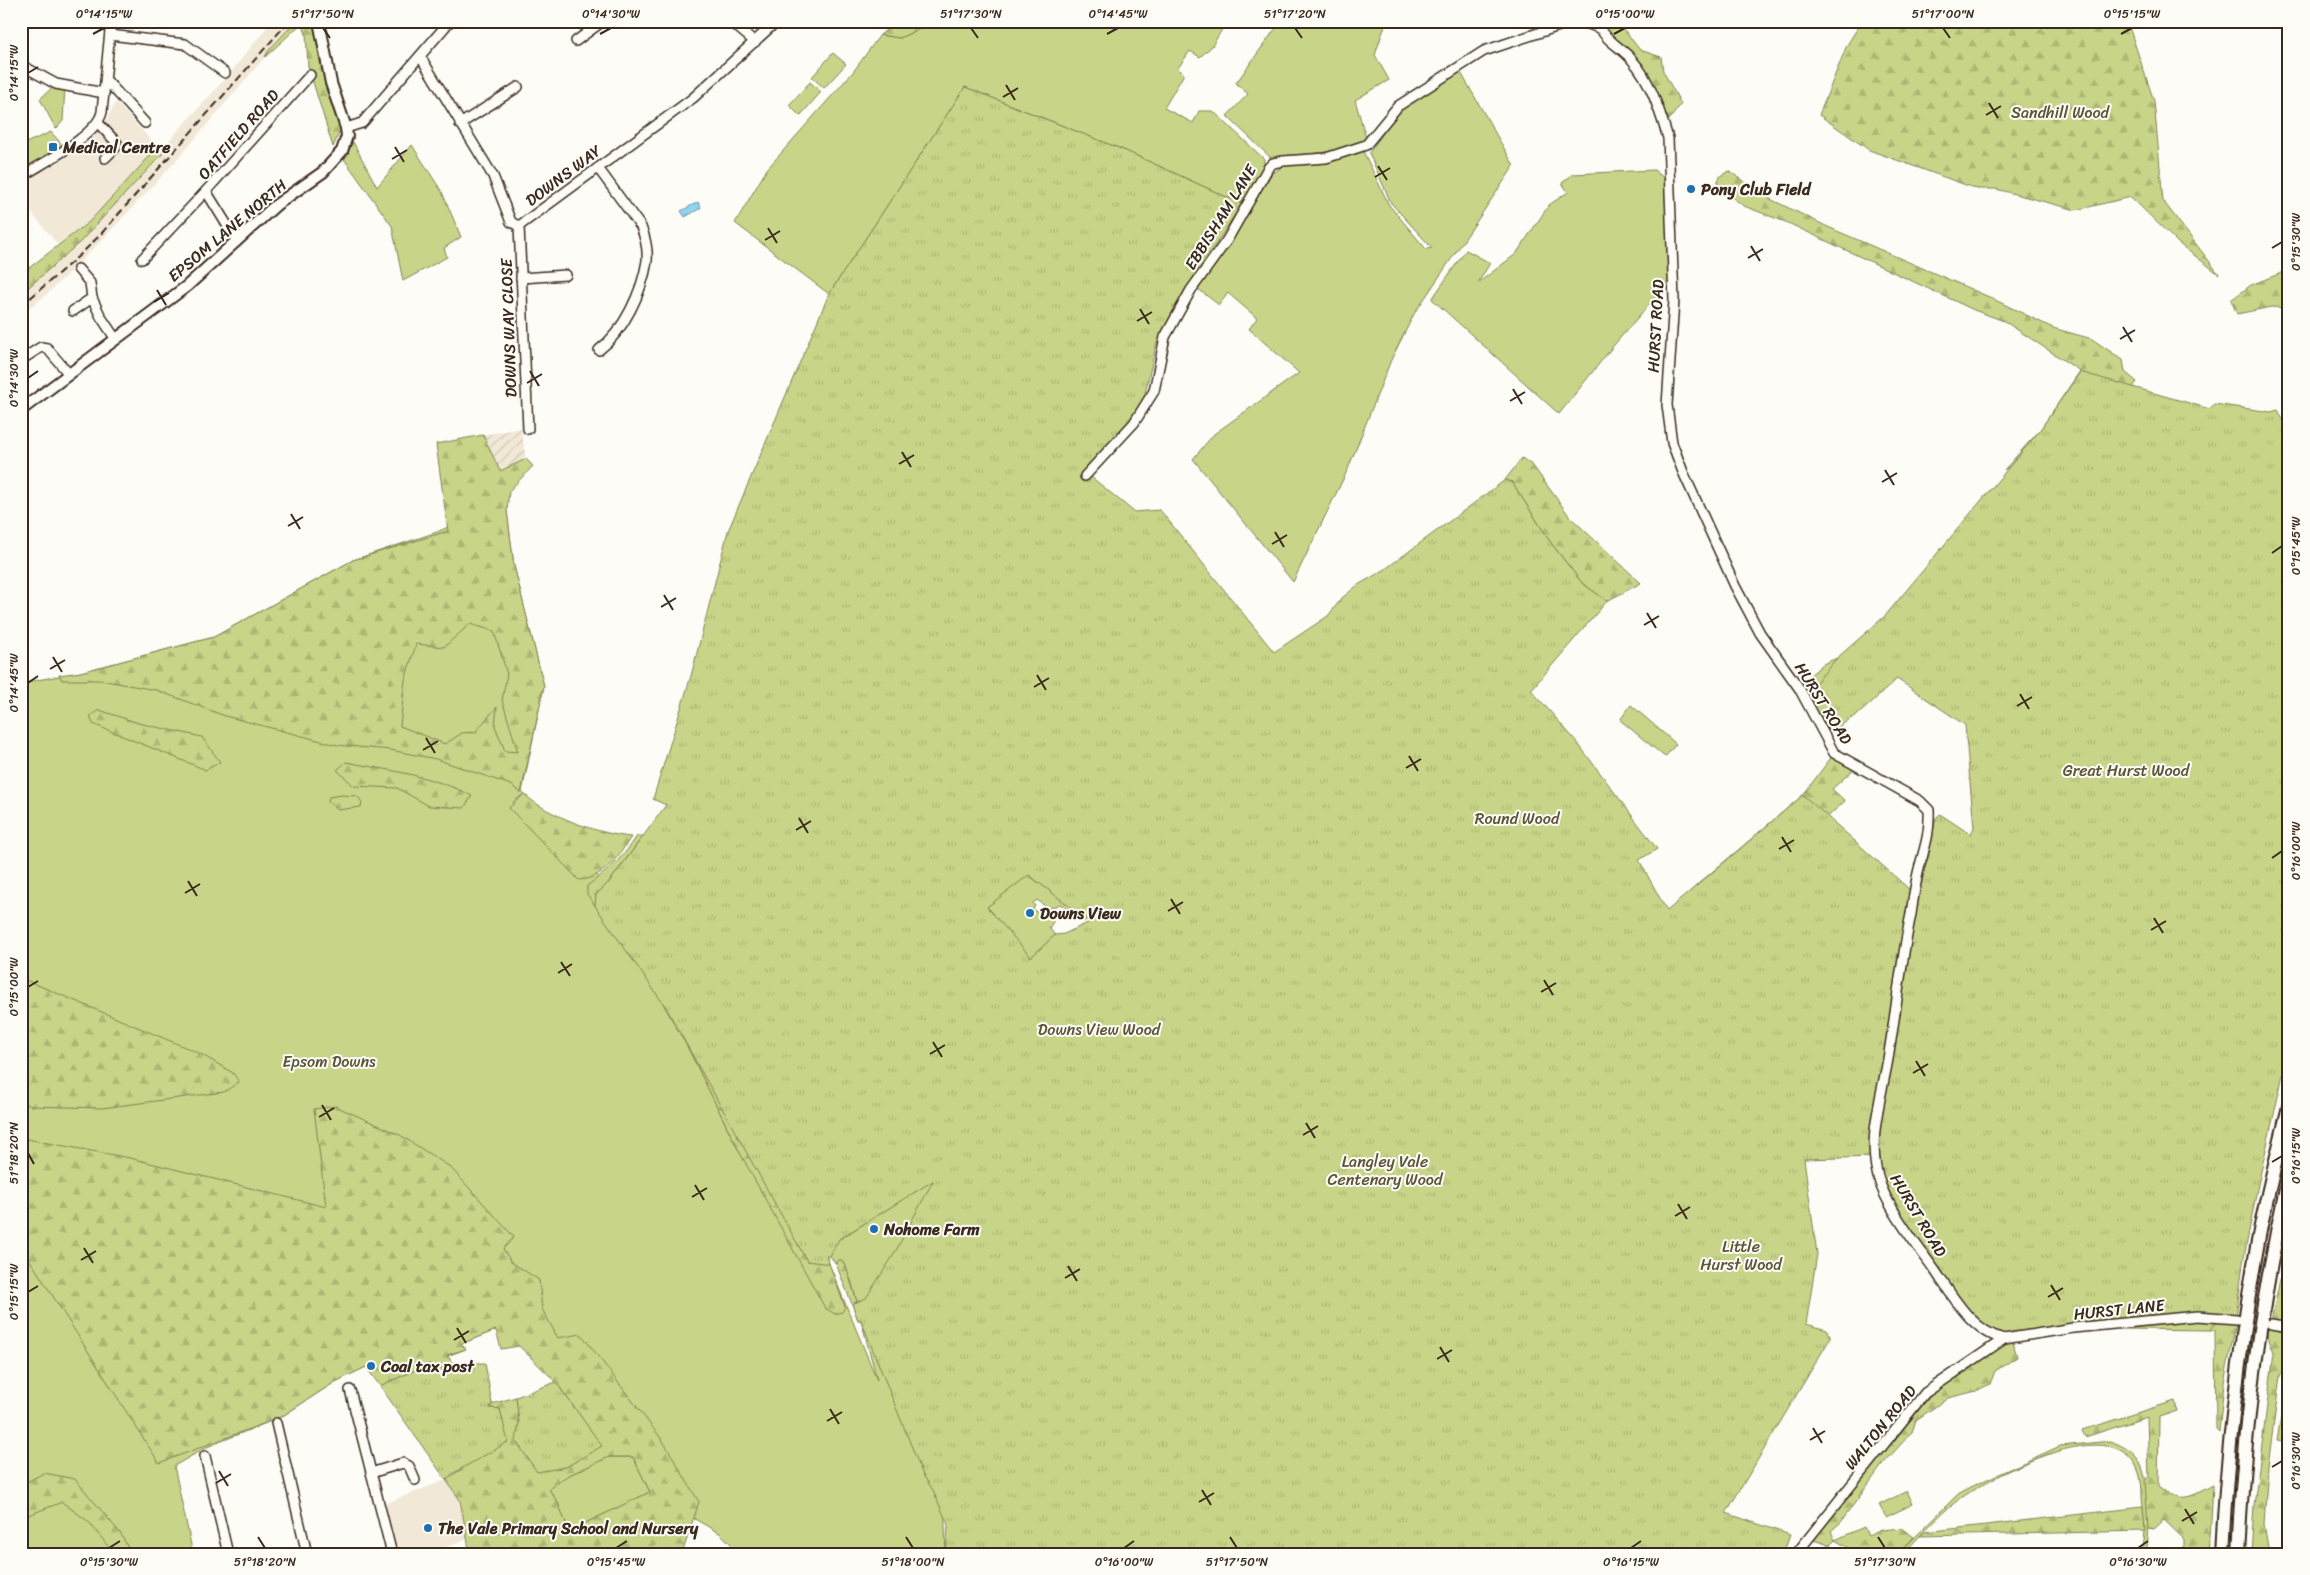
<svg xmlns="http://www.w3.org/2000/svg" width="2310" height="1575" font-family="Sriracha,sans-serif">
<defs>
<pattern id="industrial-furrows" width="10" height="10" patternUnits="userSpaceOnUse" patternTransform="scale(1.25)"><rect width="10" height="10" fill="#f1e8d7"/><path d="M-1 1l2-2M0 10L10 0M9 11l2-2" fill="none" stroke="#d0c7b8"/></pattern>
<pattern id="forest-firs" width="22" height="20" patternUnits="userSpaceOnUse" patternTransform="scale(1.25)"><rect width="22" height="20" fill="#c8d588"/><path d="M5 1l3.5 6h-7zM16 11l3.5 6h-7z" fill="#adb775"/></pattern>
<pattern id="park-tufts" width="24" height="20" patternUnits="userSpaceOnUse" patternTransform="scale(1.25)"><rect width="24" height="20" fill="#c8d588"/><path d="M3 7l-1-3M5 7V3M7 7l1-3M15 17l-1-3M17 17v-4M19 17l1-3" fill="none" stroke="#adb775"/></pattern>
<pattern id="water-ripples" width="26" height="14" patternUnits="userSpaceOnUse" patternTransform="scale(1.25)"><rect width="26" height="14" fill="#90d5f1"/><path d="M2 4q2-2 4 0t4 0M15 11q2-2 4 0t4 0" fill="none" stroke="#7db7ce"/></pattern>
</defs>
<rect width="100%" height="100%" fill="#fdfcf7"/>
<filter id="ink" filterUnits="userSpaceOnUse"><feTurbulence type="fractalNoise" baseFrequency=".02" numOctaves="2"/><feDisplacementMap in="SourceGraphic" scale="10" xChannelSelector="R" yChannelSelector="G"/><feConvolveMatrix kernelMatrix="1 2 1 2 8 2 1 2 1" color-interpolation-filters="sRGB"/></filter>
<g filter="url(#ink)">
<g fill="#f1e8d7">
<polygon points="272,21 296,21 268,51 265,57 175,162 99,243 45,296 21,314 21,293 166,149 164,146 227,77"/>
<polygon points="116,102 158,148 89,222 59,246 21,200 21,184 91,139 105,123"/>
<polygon points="446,1480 460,1500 467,1539 429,1554 398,1554 384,1504"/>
</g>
<polygon fill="url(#industrial-furrows)" points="521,428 526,459 500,471 483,435"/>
<g fill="#c8d588" stroke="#828053">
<polygon points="930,21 1227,21 1212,46 1200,57 1190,51 1178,68 1184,74 1164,108 1193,123 1199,111 1213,111 1264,159 1264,169 1250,199 1247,197 1242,204 1126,151 965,87 829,294 735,223 767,169 853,72 880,35 900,38 929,24"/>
<path d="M1281,21H1380L1385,25L1375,55L1389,80L1355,100L1366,138C1343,153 1320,153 1293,155C1284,156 1279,159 1270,157L1227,116L1248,94L1236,83Z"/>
<polygon points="833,53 846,64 824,88 812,77"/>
<polygon points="1460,71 1514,166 1414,314 1391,360 1348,469 1293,582 1193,459 1214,434 1299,373 1249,329 1257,318 1228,293 1219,305 1198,289 1225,251 1272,173 1284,166 1354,155 1363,151 1389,205 1426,249 1432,248 1391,203 1369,153 1401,108"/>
<polygon points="810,82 821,92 800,116 789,105"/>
<polygon points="56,84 65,86 63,121 56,129 40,99"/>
<polygon points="51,132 65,148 21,177 21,145"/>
<polygon points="353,142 377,187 412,145 442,192 461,237 444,248 447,257 403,281 392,226 344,159"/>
<polygon points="1654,170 1664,178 1670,280 1614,345 1559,414 1432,299 1466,250 1490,263 1478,283 1516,254 1549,205 1568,192 1562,183 1573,174"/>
<path d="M507,511L514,566L544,686L522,792L524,794L513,802L560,847L605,882L659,996L687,1046L740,1153L829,1264L877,1380L861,1320H858L852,1304L857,1302L851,1280L840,1259L836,1264L830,1256L826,1255L767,833L994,914L987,907L1028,875L1070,905L1092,917C1083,925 1072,919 1062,915L1067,909L1060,904L1049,909L1037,900L1033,903L1035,906L1033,909L1036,912L1038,910L1051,917L1053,922L1049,928L1055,935L1031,958L840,1239L933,1180L946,1554H741L721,1534L693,1518L695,1514L558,1339L496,1330L461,1344L466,1349L447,1356L366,1367L335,1382L281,1417L207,1447L174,1466L193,1554H21V683L81,672L214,637L353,560L437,532L470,517Z"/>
<polygon points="1631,705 1676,744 1665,757 1620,720"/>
<polygon points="2191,1319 2218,1321 2210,1330 2123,1329"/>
<polygon points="2286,1387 2289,1387 2289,1443 2277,1441"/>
<path d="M2111,1441C2120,1445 2130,1449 2137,1458C2152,1478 2149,1530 2145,1554H2140C2146,1535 2144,1517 2142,1497C2142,1486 2141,1474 2135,1464C2107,1416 2000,1472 1967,1494C1943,1509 1923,1533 1903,1554H1898L1958,1494L1970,1487L2060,1446Z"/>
<polygon points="609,1457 633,1457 650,1492 569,1531 558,1503 549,1489 567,1476"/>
<polygon points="1907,1491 1913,1504 1886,1517 1879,1505"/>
</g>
<g fill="url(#forest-firs)" stroke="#828053" fill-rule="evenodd">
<polygon points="296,21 314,21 328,85 341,129 333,147 308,66 306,34 302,23 265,57 268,51"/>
<polygon points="897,21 930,21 929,24 900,38 880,35"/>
<polygon points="1608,21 1617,21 1640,50 1661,57 1663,71 1681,104 1669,120 1642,68 1624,46 1604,29"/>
<polygon points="1862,21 2127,21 2154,101 2163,201 2219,274 2178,243 2131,197 2076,210 1996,189 1977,189 1869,150 1819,115 1847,45"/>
<polygon points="161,144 167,149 80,242 21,294 21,274 89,222"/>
<polygon points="1729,171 1766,197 1828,227 1989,297 2053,328 2092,339 2123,360 2125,372 2137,382 2133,387 2004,470 2040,430 2080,371 2004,321 1974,310 1788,223 1744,206 1716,186 1720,176"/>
<polygon points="2289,270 2289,308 2271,307 2237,314 2231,300 2251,285"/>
<path d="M483,435L500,471L526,459L533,466L509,491L507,511L514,566L544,686L521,793L511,785L436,759L390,750L337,745L225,716L156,690L100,680H62L59,675L81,672L214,637L353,560L448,531L436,444ZM470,624L494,631L507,674L502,700L518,752L505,751L495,726L497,707L475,732L462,733L445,744L400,726L405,680L416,644L444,647Z"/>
<polygon points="1522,458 1533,466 1570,517 1641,583 1607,601 1582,583 1551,543 1512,482 1505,480"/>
<polygon points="1837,658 1807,693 1800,684 1823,664"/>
<polygon points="99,710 138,723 202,737 220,762 206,770 93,724 90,716"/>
<polygon points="1833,755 1854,769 1832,789 1845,801 1720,915 1660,921 1698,884 1803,795"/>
<path d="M346,762C388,770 434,776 472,796L464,808L429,806L397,788L354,786L337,770Z"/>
<path d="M524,794C548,816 599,834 631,837C619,856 603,879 579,880L509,808Z"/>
<polygon points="342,795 357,796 362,802 361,807 338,810 328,802 329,797"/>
<path d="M637,836H643L611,880L826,1255L845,1307L842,1312L835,1314L825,1308L740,1153L687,1046L659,996L587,894V886C607,871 624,857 637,836Z"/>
<polygon points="21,978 199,1053 233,1073 239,1082 224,1092 102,1108 31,1106 21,1101"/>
<path d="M335,1106L400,1135L450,1167L514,1237L503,1249L511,1262L539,1280L542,1309L558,1338L581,1334L663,1441L699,1502L682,1554H470L460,1500L446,1480L470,1463L504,1433L500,1409L490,1408L492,1404L516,1397L519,1422L517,1441L566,1467L601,1446L556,1382L519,1346L501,1349L496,1330L461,1344L466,1349L447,1355L453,1363L446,1369L429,1364L380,1386L366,1367L335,1382L281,1417L159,1463L21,1246V1138L130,1158L326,1207L314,1109ZM609,1457H633L650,1492L569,1531L558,1503L549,1489L567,1476Z"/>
<polygon points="2289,1240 2289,1323 2271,1321"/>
<polygon points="840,1259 846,1266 857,1302 852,1304 836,1264"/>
<polygon points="2218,1321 2236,1323 2224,1383 2219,1433 2216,1430 2215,1330 2210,1330"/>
<polygon points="2268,1328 2286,1331 2288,1360 2280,1376 2268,1466 2264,1524 2269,1554 2251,1554 2254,1506 2274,1352 2267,1334"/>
<polygon points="2013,1342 2017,1357 1995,1371 1990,1384 1976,1391 1948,1398 1916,1420 1912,1432 1883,1464 1841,1522 1831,1531 1835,1540 1864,1527 1868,1536 1882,1530 1901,1528 1914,1537 1900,1552 1859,1554 1835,1540 1830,1545 1813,1540 1932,1394 1999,1346"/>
<path d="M2175,1401L2177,1411L2159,1417L2158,1486C2181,1504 2189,1498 2213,1485L2209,1554H2184V1539L2164,1520L2154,1529L2148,1528L2145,1480L2149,1477L2147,1417L2085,1437L2082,1430Z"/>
<polygon points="44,1473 75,1479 121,1534 131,1554 114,1554 89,1522 62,1502 21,1518 21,1485"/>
<polygon points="2143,1507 2145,1531 1920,1536 1925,1532"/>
</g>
<g fill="url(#park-tufts)" stroke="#828053" fill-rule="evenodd">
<path d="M965,87L1126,151L1242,204L1185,291L1156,345L1144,398L1134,423L1090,476L1134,512L1160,510L1274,652L1328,616L1342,598L1358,585L1384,570L1505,480L1512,482L1551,543L1582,583L1607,601L1531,690L1576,741L1657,849L1639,860L1667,911L1803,795L1909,889L1924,869L1936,818L1940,814L1970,834L1974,828L1965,725L1897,679L1862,711L1830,733L1807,693L1837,658L1885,616L2040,430L2080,372L2210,409L2214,404L2271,412L2278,410L2289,431V1048L2257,1189L2243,1263L2236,1317C2159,1306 2078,1325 2001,1335L1987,1331L1974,1317L1906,1225L1887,1193L1877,1157L1804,1159L1817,1254L1806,1324L1827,1330L1831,1337L1726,1513L1790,1535L1783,1554H946L948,1525L933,1490L923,1475L861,1320H858L852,1304L866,1298L893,1256L933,1181L839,1239L830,1256H826L829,1264L807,1261L665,1006L595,906L596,895L611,880L666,805L653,799L691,676L728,531L829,294ZM1029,875L1086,919L1092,917L1094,920L1064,934L1055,935L1031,957L987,907Z"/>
<polygon points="453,1363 485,1363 492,1404 490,1408 500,1409 508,1442 452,1474 446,1480 380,1386 429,1364 445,1369"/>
<polygon points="556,1382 602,1446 566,1467 537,1472 516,1441 519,1422 516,1397"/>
</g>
<polygon fill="url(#water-ripples)" stroke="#6e919d" points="698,202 701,208 685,217 681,211"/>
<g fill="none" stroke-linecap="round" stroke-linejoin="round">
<g stroke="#3b2a1e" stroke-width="12">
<g id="minor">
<polyline points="730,21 755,42"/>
<polyline points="1581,21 1601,29"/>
<path d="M1601,29C1607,42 1624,49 1633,61C1651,81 1660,113 1668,138L1674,300L1667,405L1672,443L1683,472L1735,586L1760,633L1799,688L1834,753L1920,801L1929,810C1930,837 1924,848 1918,873C1915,886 1913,900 1911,914C1901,962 1896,1011 1888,1059C1881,1100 1865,1145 1881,1186C1891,1212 1919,1248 1936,1272C1953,1297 1973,1332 2004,1339L2073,1328L2197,1316L2237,1319"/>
<polyline points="110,35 185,44 225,73"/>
<polyline points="576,41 603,21"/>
<polyline points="420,56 493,176 511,222 519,226 693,98 777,21"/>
<polyline points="21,65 56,84 104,93"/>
<polyline points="106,80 145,123"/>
<polyline points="98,123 117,143 116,147 105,158"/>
<polyline points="460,124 518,87"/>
<polyline points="346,128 362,123 450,21"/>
<path d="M598,168L641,227C645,237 648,250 647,261C642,292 624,331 599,350"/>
<path d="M21,177C42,163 97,136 102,112L111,21"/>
<polyline points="519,226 528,429"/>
<polyline points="237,241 206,191 310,75"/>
<polyline points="142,259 206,191"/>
<polyline points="521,278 566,275"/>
<polyline points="92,298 101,317 115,338"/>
<polyline points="73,311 92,298 90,283 78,269"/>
<polyline points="21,360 41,347 47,348 68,373"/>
<polyline points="1085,476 1134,423 1154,391 1165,337 1191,290 1227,240 1268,168 1273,163 1283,161 1326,158 1366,145 1398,106 1484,51 1574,21"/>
<polyline points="2271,1324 2289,1327"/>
<polyline points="350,1390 392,1554"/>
<polyline points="276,1423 307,1554"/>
<polyline points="205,1456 228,1554"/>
<polyline points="371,1473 403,1463 409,1466 415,1480"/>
<polyline points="1796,1554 1925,1393 2004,1339"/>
</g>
</g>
<g stroke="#3b2a1e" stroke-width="14">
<polyline id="major" points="21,410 187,286 276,205 323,172 342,151 347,136 346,128 331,83 319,21"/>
</g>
<g stroke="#3b2a1e" stroke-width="16">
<g id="highway">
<path d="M2222,1554C2227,1448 2240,1341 2259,1236C2267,1193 2279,1149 2289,1106"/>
<path d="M2238,1554C2244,1427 2261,1299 2289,1175"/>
</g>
</g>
<use href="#minor" stroke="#fdfcf7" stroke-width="9"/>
<use href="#major" stroke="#fdfcf7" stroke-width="10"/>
<use href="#highway" stroke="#fdfcf7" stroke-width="12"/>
<polyline stroke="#3b2a1e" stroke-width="2" stroke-dasharray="8 4" stroke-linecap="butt" points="21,306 81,254 101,234 289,21"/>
</g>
</g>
<path fill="none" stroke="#3b2a1e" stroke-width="2" d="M323,28L330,38M971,28L978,38M1295,28L1302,38M1943,28L1950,38M93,34L104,28M600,34L611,28M1107,34L1118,28M1614,34L1625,28M2121,34L2132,28M28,73L38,67M1006,85L1015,100M1003,97L1018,88M1989,103L1998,118M1986,115L2001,106M395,147L404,162M392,159L407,150M1378,166L1387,180M1375,177L1390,168M768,228L777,243M765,240L780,231M1751,246L1760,261M2272,248L2282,242M1748,258L1763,249M157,290L166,305M154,302L169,293M1140,309L1149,324M1137,321L1152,312M2123,327L2132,342M2120,339L2135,330M530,371L539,386M28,378L38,371M527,383L542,374M1513,389L1522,404M1510,401L1525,392M902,452L911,467M899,464L914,455M1885,470L1894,485M1882,482L1897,473M291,514L300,529M288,526L303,517M1275,532L1284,547M1272,544L1287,535M2272,553L2282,546M664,595L673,610M661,607L676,598M1647,613L1656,628M1644,625L1659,616M53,657L62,672M50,669L65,660M1037,675L1046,690M28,683L38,676M1034,687L1049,678M2020,694L2029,709M2017,706L2032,697M426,738L435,753M423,750L438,741M1409,756L1418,771M1406,768L1421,759M799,818L808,833M796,830L811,821M1782,837L1791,852M1779,849L1794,840M2272,858L2282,851M188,881L197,896M185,893L200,884M1171,899L1180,914M1168,911L1183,902M2154,918L2163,933M2151,930L2166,921M561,962L570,976M558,973L572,964M1544,980L1553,995M28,987L38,981M1541,992L1556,983M933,1042L942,1057M930,1054L945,1045M1916,1061L1925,1076M1913,1073L1928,1064M322,1105L331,1120M319,1117L334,1108M1306,1123L1315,1138M1303,1135L1318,1126M28,1153L34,1164M2272,1162L2282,1156M695,1185L704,1200M692,1197L707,1188M1678,1204L1687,1219M1675,1216L1690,1207M84,1248L93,1263M81,1260L96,1251M1068,1266L1077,1281M1065,1278L1080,1269M2051,1285L2060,1300M28,1292L38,1286M2048,1297L2063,1288M457,1328L466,1343M454,1340L469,1331M1440,1347L1449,1362M1437,1359L1452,1350M830,1409L839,1424M827,1421L842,1412M1813,1428L1822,1443M1810,1440L1825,1431M2272,1467L2282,1461M219,1471L228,1486M216,1483L231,1474M1202,1490L1211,1505M1199,1502L1214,1493M2185,1509L2194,1524M2182,1521L2197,1512M258,1537L265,1548M906,1537L913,1548M1230,1537L1237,1548M1878,1537L1885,1548M109,1548L120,1541M616,1548L627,1541M1124,1548L1134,1541M1631,1548L1641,1541M2138,1548L2148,1541"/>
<g fill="#1f6fb2" stroke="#fdfcf7" stroke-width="2">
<rect x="48" y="142" width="10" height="10" rx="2.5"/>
<circle cx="1691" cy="189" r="5"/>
<circle cx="1030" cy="913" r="5"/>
<circle cx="874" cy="1229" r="5"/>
<circle cx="371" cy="1366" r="5"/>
<circle cx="428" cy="1528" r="5"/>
</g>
<g text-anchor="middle" stroke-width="4" stroke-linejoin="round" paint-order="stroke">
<g font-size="16" fill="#5e5538" stroke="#fdfcf7">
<text x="2060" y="118">Sandhill Wood</text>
<text x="2126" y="776">Great Hurst Wood</text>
<text x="1517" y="824">Round Wood</text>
<text x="1099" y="1035">Downs View Wood</text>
<text x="329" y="1067">Epsom Downs</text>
<text x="1385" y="1167">Langley Vale<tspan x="1385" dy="18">Centenary Wood</tspan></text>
<text x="1741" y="1252">Little<tspan x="1741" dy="18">Hurst Wood</tspan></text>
</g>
<g font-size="16" fill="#3b2a1e" stroke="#fdfcf7">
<text transform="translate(238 134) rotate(-49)" y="6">OATFIELD ROAD</text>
<text transform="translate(563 175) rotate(-37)" y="6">DOWNS WAY</text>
<text transform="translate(1220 217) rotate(-58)" y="6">EBBISHAM LANE</text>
<text transform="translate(227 230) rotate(-40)" y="6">EPSOM LANE NORTH</text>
<text transform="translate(1655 326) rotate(-87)" y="6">HURST ROAD</text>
<text transform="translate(508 328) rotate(-92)" y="6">DOWNS WAY CLOSE</text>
<text transform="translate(1824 703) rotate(58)" y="6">HURST ROAD</text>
<text transform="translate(1919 1215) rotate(59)" y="6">HURST ROAD</text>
<text transform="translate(2119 1309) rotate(-6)" y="6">HURST LANE</text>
<text transform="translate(1880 1427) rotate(-51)" y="6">WALTON ROAD</text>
</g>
<g font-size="16" font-weight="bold" fill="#3b2a1e" stroke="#fdfcf7" text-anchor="start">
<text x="63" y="153">Medical Centre</text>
<text x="1701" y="195">Pony Club Field</text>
<text x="1040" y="919">Downs View</text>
<text x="884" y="1235">Nohome Farm</text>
<text x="381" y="1372">Coal tax post</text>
<text x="438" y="1534">The Vale Primary School and Nursery</text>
</g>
</g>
<rect width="2310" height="1575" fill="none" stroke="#fdfcf7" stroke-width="55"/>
<rect x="28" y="28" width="2254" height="1520" fill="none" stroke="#3b2a1e" stroke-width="2"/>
<g font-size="12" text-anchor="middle" fill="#3b2a1e">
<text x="104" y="18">0°14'15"W</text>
<text x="323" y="18">51°17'50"N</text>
<text x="611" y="18">0°14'30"W</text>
<text x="971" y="18">51°17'30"N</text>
<text x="1118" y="18">0°14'45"W</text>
<text x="1295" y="18">51°17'20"N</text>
<text x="1625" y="18">0°15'00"W</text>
<text x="1943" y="18">51°17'00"N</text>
<text x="2132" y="18">0°15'15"W</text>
<text transform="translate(14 73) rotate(-90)" y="4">0°14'15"W</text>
<text transform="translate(2296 242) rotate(-90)" y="4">0°15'30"W</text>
<text transform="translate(14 378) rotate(-90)" y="4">0°14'30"W</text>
<text transform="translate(2296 546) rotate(-90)" y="4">0°15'45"W</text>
<text transform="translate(14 683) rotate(-90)" y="4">0°14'45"W</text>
<text transform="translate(2296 851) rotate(-90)" y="4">0°16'00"W</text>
<text transform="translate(14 987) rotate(-90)" y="4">0°15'00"W</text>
<text transform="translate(14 1153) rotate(-90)" y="4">51°18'20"N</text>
<text transform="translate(2296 1156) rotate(-90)" y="4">0°16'15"W</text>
<text transform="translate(14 1292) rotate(-90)" y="4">0°15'15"W</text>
<text transform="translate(2296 1461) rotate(-90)" y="4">0°16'30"W</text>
<text x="109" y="1566">0°15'30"W</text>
<text x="265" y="1566">51°18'20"N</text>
<text x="616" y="1566">0°15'45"W</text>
<text x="913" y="1566">51°18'00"N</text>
<text x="1124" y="1566">0°16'00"W</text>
<text x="1237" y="1566">51°17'50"N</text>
<text x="1631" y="1566">0°16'15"W</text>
<text x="1885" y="1566">51°17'30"N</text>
<text x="2138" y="1566">0°16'30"W</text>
</g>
</svg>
